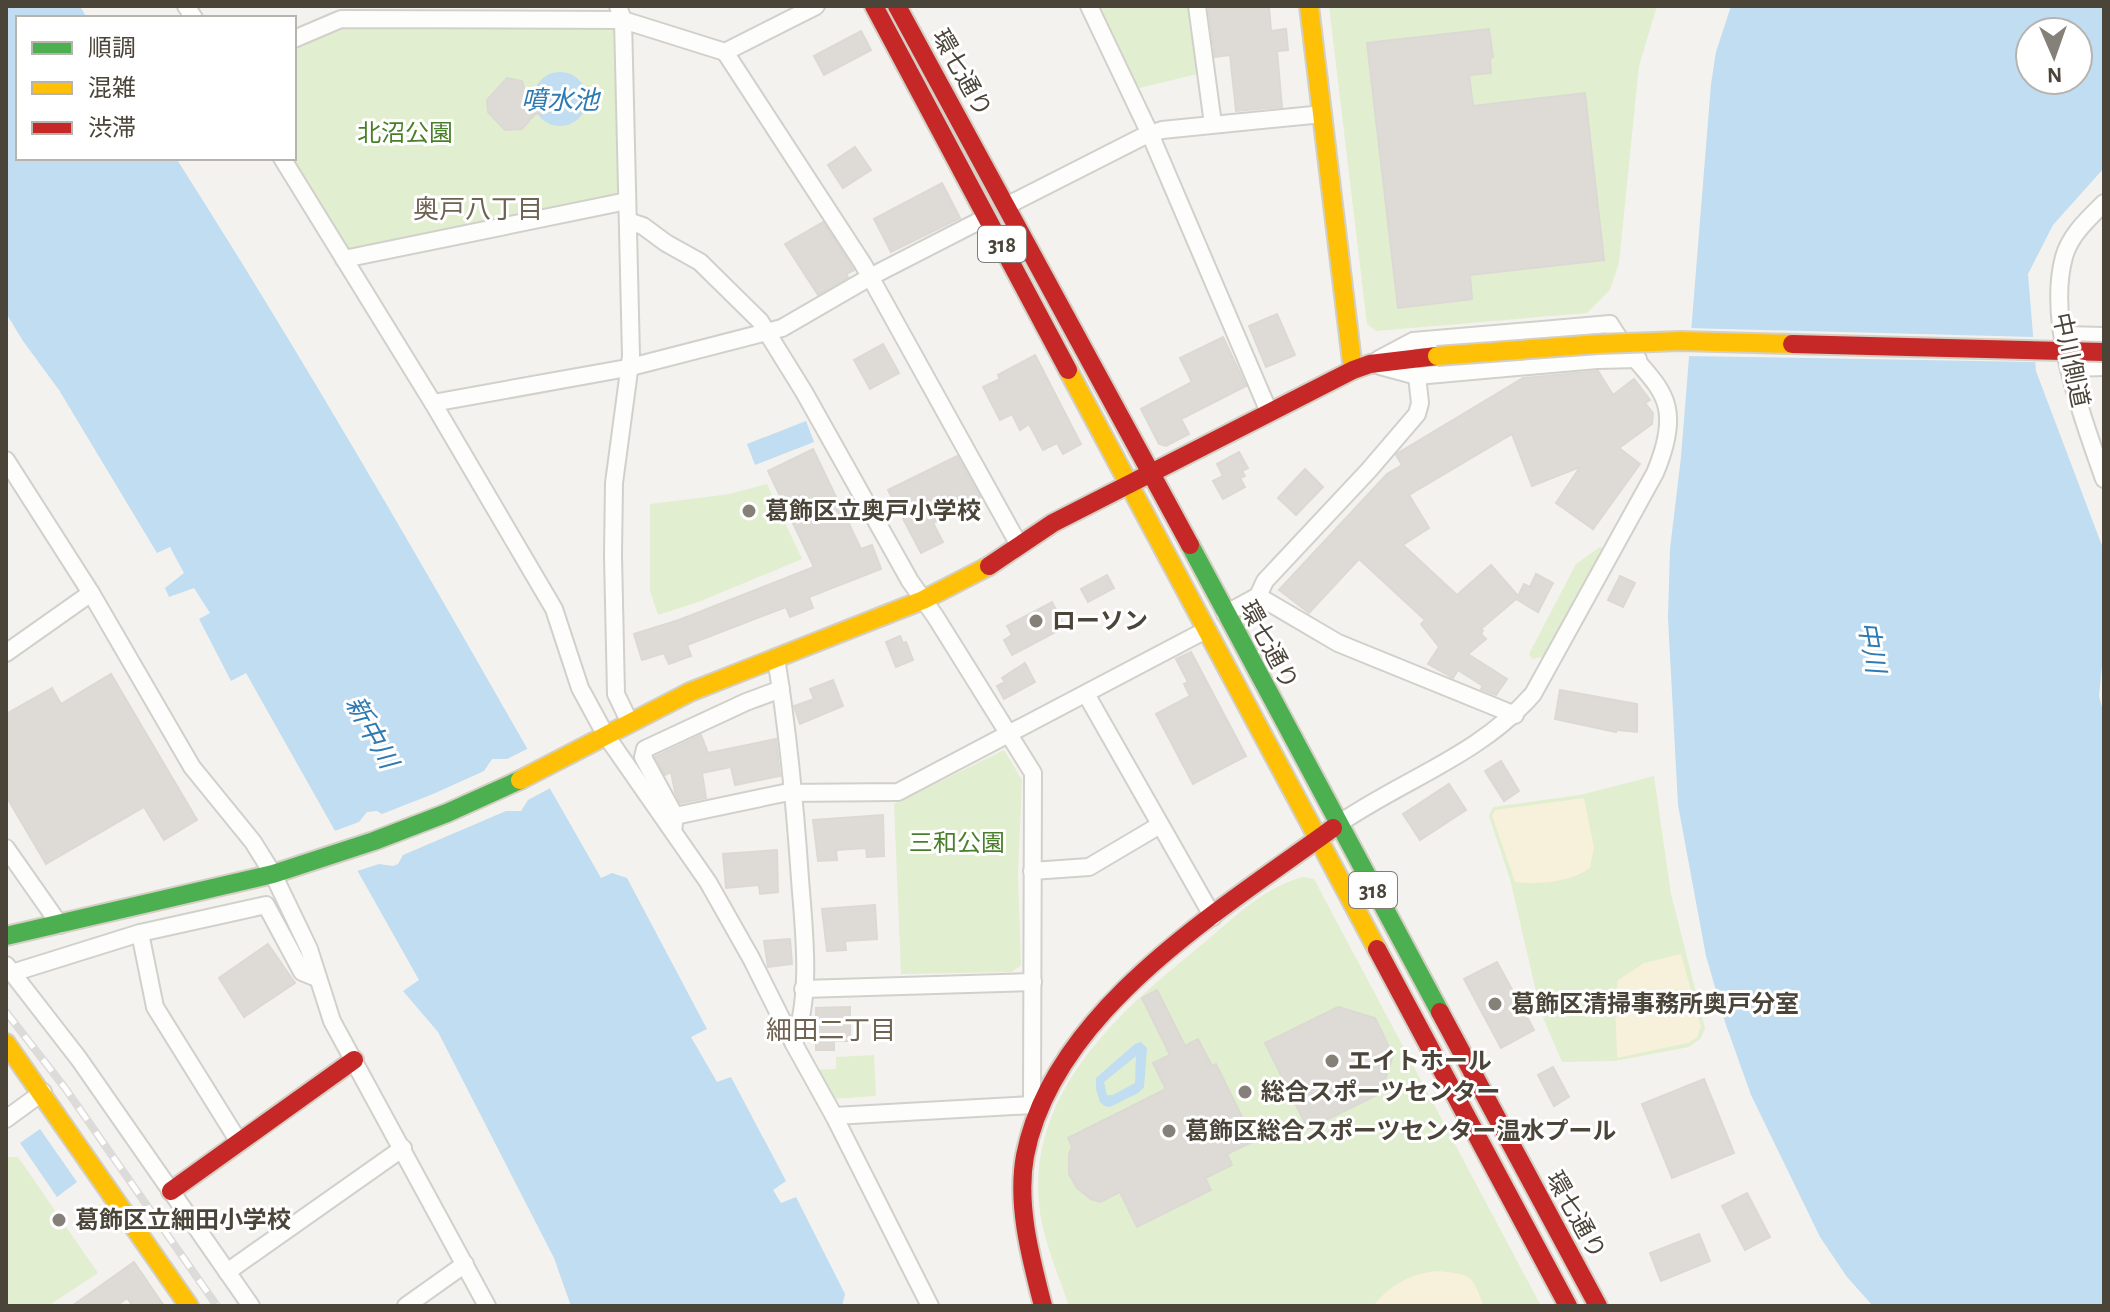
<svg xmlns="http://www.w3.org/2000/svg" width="2110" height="1312" font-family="'Alegreya Sans','Noto Sans JP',sans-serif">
<rect width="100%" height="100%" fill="#f4f2ee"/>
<g fill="#e1eecf">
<polygon points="1097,6 1192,6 1202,73 1135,89"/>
<polygon points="1329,6 1657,6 1639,66 1619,263 1610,290 1587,313 1376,331 1367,324"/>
<polygon points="617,23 623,199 346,256 285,158 294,158 294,44 342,25"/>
<polygon points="767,484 802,559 701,601 658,615 650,591 650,504 730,494"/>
<polygon points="1600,547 1605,548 1546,656 1532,659 1529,654 1576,564"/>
<polygon points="1004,750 1022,780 1018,874 1021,965 1012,972 901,974 894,804"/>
<polygon points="1654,776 1671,894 1705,1028 1701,1038 1689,1047 1615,1061 1562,1062 1541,1013 1510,879 1489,816 1493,807 1580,795"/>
<path d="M1303,877L1314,879L1541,1306H1069C1059,1277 1047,1249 1041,1219C1021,1102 1111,1018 1193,952C1227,925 1260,888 1303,877Z"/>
<polygon points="874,1055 876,1096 833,1099 816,1070 836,1069 836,1057"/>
<polygon points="6,1157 18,1157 98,1273 48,1306 6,1306"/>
</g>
<g fill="#f7f0da">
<path d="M1584,798L1594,847L1590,868C1571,882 1537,885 1515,882L1492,816L1495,810Z"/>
<polygon points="1681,954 1701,1026 1697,1038 1688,1043 1617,1058 1615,1002 1618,980 1644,963"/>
<path d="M1438,1271C1473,1275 1471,1274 1484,1306H1373C1390,1285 1411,1273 1438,1271Z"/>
</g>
<g fill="#c0ddf1" fill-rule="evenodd">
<path d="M6,6H80L87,18H18V158H176C326,393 463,636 601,878L612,873L627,878L707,1029L691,1037L717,1082L731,1077L786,1181L773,1190L781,1203L796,1197L845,1294L842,1306H571L554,1258L438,1032L403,991L419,980L246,673L231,681L199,619L210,613L194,588L169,597L165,588L184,573L170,547L157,553L59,390L23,341L6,313Z"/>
<path d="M1731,6H2104V168L2053,225L2028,274L2036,371L2104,551V646L2099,696L2104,715V1306H1873L1847,1277L1820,1237L1751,1095L1726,1025L1706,956L1678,805L1668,618L1670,549L1681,457L1711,84L1716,52ZM2030,32H2078V80H2030Z"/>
<circle cx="560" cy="99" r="27"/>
<polygon points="806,421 814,442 755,465 747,444"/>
<path d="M1141,1042L1147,1048L1144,1087L1138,1093L1110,1107L1104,1106L1100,1102L1096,1089V1078L1135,1044ZM1136,1056L1135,1083L1113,1095H1107L1104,1082Z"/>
<polygon points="40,1129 77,1182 57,1197 20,1143"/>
</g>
<g fill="#f4f2ee">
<polygon points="1686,328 2037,337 2039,362 1684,356"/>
<polygon points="531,747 554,786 528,800 521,811 506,811 403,855 398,864 393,866 379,864 354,872 332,832 359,822 367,812 377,811 382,814 433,794 484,771 492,759 507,759"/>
</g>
<g fill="#dedbd6" stroke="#dcd9d4" stroke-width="2">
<polygon points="1208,6 1269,6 1271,31 1286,29 1288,50 1277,51 1282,107 1236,111 1230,55 1215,57"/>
<polygon points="1489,29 1493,57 1490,58 1491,73 1469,75 1473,106 1585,93 1604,260 1470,275 1472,299 1398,308 1367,43"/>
<polygon points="861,31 871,50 824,75 814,56"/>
<polygon points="507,78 522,81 527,97 536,96 545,103 541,114 535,114 522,129 505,130 488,112 487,100"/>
<polygon points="855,147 871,170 843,188 828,165"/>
<polygon points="942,183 960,218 891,252 874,219"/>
<polygon points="823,222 854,270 846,274 848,277 818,295 785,244"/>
<polygon points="1277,314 1295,355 1266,367 1249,326"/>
<polygon points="1223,337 1246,386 1181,419 1189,434 1166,446 1159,444 1141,409 1192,382 1180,358"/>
<polygon points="883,344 899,373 870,389 854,360"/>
<polygon points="1035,355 1081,444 1063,454 1057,443 1043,450 1029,424 1020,430 1012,414 1000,420 983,387 1000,379 998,375"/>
<polygon points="1598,371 1613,395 1634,379 1650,400 1645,403 1653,413 1652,424 1619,448 1640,464 1593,529 1556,503 1580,467 1532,486 1512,434 1409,495 1429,528 1403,545 1457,595 1491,565 1518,596 1524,584 1530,587 1536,574 1553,583 1538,612 1516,599 1481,629 1483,631 1481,634 1486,639 1468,654 1507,679 1496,695 1481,689 1483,686 1458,670 1453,678 1428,664 1439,647 1421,624 1425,620 1359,559 1309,613 1279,590 1387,474 1402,465 1396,455 1398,453 1523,378"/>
<polygon points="813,449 861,549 872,545 881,569 809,597 813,608 790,617 786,607 687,645 691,656 669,664 664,653 642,660 634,634 679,620 814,567 768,471"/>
<polygon points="1239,452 1248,468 1242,471 1245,476 1240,478 1245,487 1223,499 1213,481 1223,476 1217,464"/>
<polygon points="957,456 980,497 933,523 943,542 921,553 888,490"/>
<polygon points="1305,469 1323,487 1296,515 1278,498"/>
<polygon points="1107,575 1114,588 1088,602 1081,589"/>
<polygon points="1620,576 1635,583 1623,607 1608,600"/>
<polygon points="1052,602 1065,627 1012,655 1004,640 1012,635 1007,626"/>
<polygon points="900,636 903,643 906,642 913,660 896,667 886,642"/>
<polygon points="1191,652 1246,756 1193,784 1156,714 1190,696 1184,684 1188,682 1176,659"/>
<polygon points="1025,663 1035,682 1004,699 997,686 1005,682 1002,678"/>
<polygon points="111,674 197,820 164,840 144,807 46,864 6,796 6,714 52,688 61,704"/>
<polygon points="833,680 843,706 800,724 794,706 814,699 810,689"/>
<polygon points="1560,690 1637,704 1637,732 1617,730 1616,732 1555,719"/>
<polygon points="701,735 708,753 776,739 780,776 735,785 731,767 702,773 706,798 680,803 675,792 671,772 665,775 655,757"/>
<polygon points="1501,761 1519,791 1504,801 1485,771"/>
<polygon points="1449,784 1466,810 1420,840 1403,814"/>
<polygon points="883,815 884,856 867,857 866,848 836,850 837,860 818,861 813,820"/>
<polygon points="777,850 778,892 760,894 759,885 726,888 723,854"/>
<polygon points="875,905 877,939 845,941 846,950 827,951 822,909"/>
<polygon points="790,939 792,964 768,967 764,941"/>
<polygon points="268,944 295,983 244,1017 219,978"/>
<polygon points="1497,962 1534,1030 1501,1048 1464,979"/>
<polygon points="1157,990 1185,1046 1198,1039 1212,1066 1216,1064 1254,1141 1227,1154 1232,1165 1205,1178 1211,1190 1137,1227 1120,1192 1100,1202 1091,1199 1077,1188 1069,1174 1069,1155 1072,1146 1068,1138 1166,1089 1153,1063 1170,1055 1142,998"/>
<polygon points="850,1007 850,1041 834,1041 834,1050 816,1050 816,1008"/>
<polygon points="1338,1007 1375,1018 1393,1055 1381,1093 1308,1129 1265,1043"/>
<polygon points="1553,1067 1569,1097 1554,1106 1538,1075"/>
<polygon points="1704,1079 1734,1153 1672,1178 1642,1104"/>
<polygon points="1747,1193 1770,1237 1745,1250 1722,1206"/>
<polygon points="1699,1234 1710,1261 1661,1281 1650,1253"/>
<polygon points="134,1262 164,1306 133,1306 127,1298 116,1306 72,1306"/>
</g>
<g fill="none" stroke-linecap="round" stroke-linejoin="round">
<g stroke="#d2d0cb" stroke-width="20">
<g id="street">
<polyline points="186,6 194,18"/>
<polyline points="618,6 623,20 631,356 614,483 613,556 616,694 629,721"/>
<polyline points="816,6 725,52 863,264 1019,545"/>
<polyline points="1089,6 1150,134 1269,412"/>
<polyline points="1197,6 1213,124"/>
<polyline points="294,39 341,19 623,20 725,52"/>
<polyline points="282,158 433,403"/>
<path d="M2104,203C2088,219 2070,235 2064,257C2046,323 2082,416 2104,479"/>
<polyline points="1008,205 1142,137 1162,130 1323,114"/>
<polyline points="628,221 643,226 666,243 700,262 760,321 804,392 910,581 935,616 1033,773 1032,1105"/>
<polyline points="344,259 627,201"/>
<polyline points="2063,335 2104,336"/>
<polyline points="1380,366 1417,376 1597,360 1638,359"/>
<polyline points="2071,368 2104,367"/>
<polyline points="6,460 91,593 192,767 253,842 273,874 309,949 332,1021 487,1306"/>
<polyline points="1258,596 1338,643 1515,715"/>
<polyline points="1225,614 1258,596 1265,581 1369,470 1417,414 1420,403 1417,376"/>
<polyline points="6,653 91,593"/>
<path d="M776,658C788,731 795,805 800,879C804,932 812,993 794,1044"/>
<polyline points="1086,694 1213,917"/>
<polyline points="675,816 643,757 645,749 746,702 781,689"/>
<path d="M1337,825C1402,780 1480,755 1533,694L1655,473C1691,387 1646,386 1610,324L1413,341L1379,359"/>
<polyline points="673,831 675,816 784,793 898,792 1206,630"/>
<polyline points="6,848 60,925"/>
<polyline points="1032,871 1089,867 1160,825"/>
<polyline points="140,933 155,1007 239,1142"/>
<polyline points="6,965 79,1059 251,1306"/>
<polyline points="12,973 140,933 266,905 302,972 317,978"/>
<polyline points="803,989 1033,982"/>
<polyline points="834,1116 1032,1105 1039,1108"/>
<polyline points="6,1119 43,1092"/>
<polyline points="227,1272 403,1148"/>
<polyline points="406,1306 465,1264"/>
<polyline points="930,1306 834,1116 794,1044 751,958 708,882 605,734 580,688 554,609 433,403 627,368 782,328 870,277 987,217"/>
</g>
</g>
<g stroke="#d3cfc5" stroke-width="22">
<g id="fast">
<polyline points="1190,545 1440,1012"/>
<polyline points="6,936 273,874 374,841 447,813 520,780"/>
</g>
</g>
<g stroke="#d3cfc5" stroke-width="22">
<g id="slow">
<polyline points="1309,6 1353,370"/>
<polyline points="1068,370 1377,949"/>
<polyline points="520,780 690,692 923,600 989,566"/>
<polyline points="6,1043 189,1306"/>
</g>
</g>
<g stroke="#d3cfc5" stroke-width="22">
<g id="jam">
<polyline points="874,6 1068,370"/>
<polyline points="897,6 1190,545"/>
<polyline points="989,566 1053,523 1353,370 1370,364 1437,356"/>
<polyline points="1377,949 1568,1306"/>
<polyline points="1440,1012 1598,1306"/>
<polyline points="171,1191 354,1060"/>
<path d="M1043,1306C1031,1259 1016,1205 1025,1156C1053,1010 1221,910 1333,828"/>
</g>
</g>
<use href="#street" stroke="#fdfdfc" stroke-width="16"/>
<use href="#fast" stroke="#4caf50" stroke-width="18"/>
<use href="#slow" stroke="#ffc107" stroke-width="18"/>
<use href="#jam" stroke="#c62828" stroke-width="18"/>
<g stroke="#dbdbda" stroke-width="8">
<polyline id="rail" points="6,1012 65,1088 217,1306"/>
</g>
<use href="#rail" stroke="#fff" stroke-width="5" stroke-dasharray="15" stroke-linecap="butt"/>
<g stroke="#d3cfc5" stroke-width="22" stroke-linecap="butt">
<polyline id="slow-bridge" points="1437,356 1599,344 1681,341 1792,344"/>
</g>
<g stroke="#d3cfc5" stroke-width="22" stroke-linecap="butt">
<polyline id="jam-bridge" points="1792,344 2104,352"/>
</g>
<use href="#slow-bridge" stroke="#ffc107" stroke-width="18"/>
<use href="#jam-bridge" stroke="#c62828" stroke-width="18"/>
</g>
<g fill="#868178" stroke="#fff" stroke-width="3">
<circle cx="749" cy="511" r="8"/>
<circle cx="1036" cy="621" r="8"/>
<circle cx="1495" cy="1004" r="8"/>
<circle cx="1332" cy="1061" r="8"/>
<circle cx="1245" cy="1092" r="8"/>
<circle cx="1169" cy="1131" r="8"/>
<circle cx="59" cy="1220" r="8"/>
</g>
<g text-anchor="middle" stroke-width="6" stroke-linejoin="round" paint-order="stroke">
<g fill="#fff" stroke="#817c74" stroke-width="2">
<rect x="978" y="226" width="48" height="36" rx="6"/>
<rect x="1349" y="872" width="48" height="36" rx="6"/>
</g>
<g font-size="22" font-weight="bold" fill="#4b4439">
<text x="1002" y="252">318</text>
<text x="1373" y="898">318</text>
</g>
<g font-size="24" fill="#4b4439" stroke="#fff">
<text transform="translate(962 73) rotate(61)" y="8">環七通り</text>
<text transform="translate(2071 360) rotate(78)" y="8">中川側道</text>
<text transform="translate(1269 645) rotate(62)" y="8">環七通り</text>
<text transform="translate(1576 1215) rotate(61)" y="8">環七通り</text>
</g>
<g font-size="24" fill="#4a7f2a" stroke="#fff">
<text x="405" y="141">北沼公園</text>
<text x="957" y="851">三和公園</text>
</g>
<g font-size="24" font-weight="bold" fill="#4b4439" stroke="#fff" text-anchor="start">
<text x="765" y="519">葛飾区立奥戸小学校</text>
<text x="1052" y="629">ローソン</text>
<text x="1511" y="1012">葛飾区清掃事務所奥戸分室</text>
<text x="1348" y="1069">エイトホール</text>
<text x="1261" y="1100">総合スポーツセンター</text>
<text x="1185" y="1139">葛飾区総合スポーツセンター温水プール</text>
<text x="75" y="1228">葛飾区立細田小学校</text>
</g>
<g font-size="26" font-style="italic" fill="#2e7ab2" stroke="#fff">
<text x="560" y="109">噴水池</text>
<text transform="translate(1872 647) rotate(80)" y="9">中川</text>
<text transform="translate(372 732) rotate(61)" y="9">新中川</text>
</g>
<g font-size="26" fill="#6e6250" stroke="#fff">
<text x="478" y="218">奥戸八丁目</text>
<text x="831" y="1039">細田二丁目</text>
</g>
</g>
<rect width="2110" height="1312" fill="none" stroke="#4b4439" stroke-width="16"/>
<rect x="16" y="16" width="280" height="144" fill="#ffffff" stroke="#b7b4b0" stroke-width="2"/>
<rect x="32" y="42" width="40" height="12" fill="#4caf50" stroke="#b7b4b0" stroke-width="2"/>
<text x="88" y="56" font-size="24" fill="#4b4439">順調</text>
<rect x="32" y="82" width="40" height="12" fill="#ffc107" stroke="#b7b4b0" stroke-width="2"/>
<text x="88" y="96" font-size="24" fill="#4b4439">混雑</text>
<rect x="32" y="122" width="40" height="12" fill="#c62828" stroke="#b7b4b0" stroke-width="2"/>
<text x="88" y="136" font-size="24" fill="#4b4439">渋滞</text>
<g transform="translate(2054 56) rotate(178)"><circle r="38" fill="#ffffff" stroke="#b7b4b0" stroke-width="2"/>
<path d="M0-6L14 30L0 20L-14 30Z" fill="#868178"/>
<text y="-12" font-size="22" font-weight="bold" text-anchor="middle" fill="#4b4439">N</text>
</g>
</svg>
